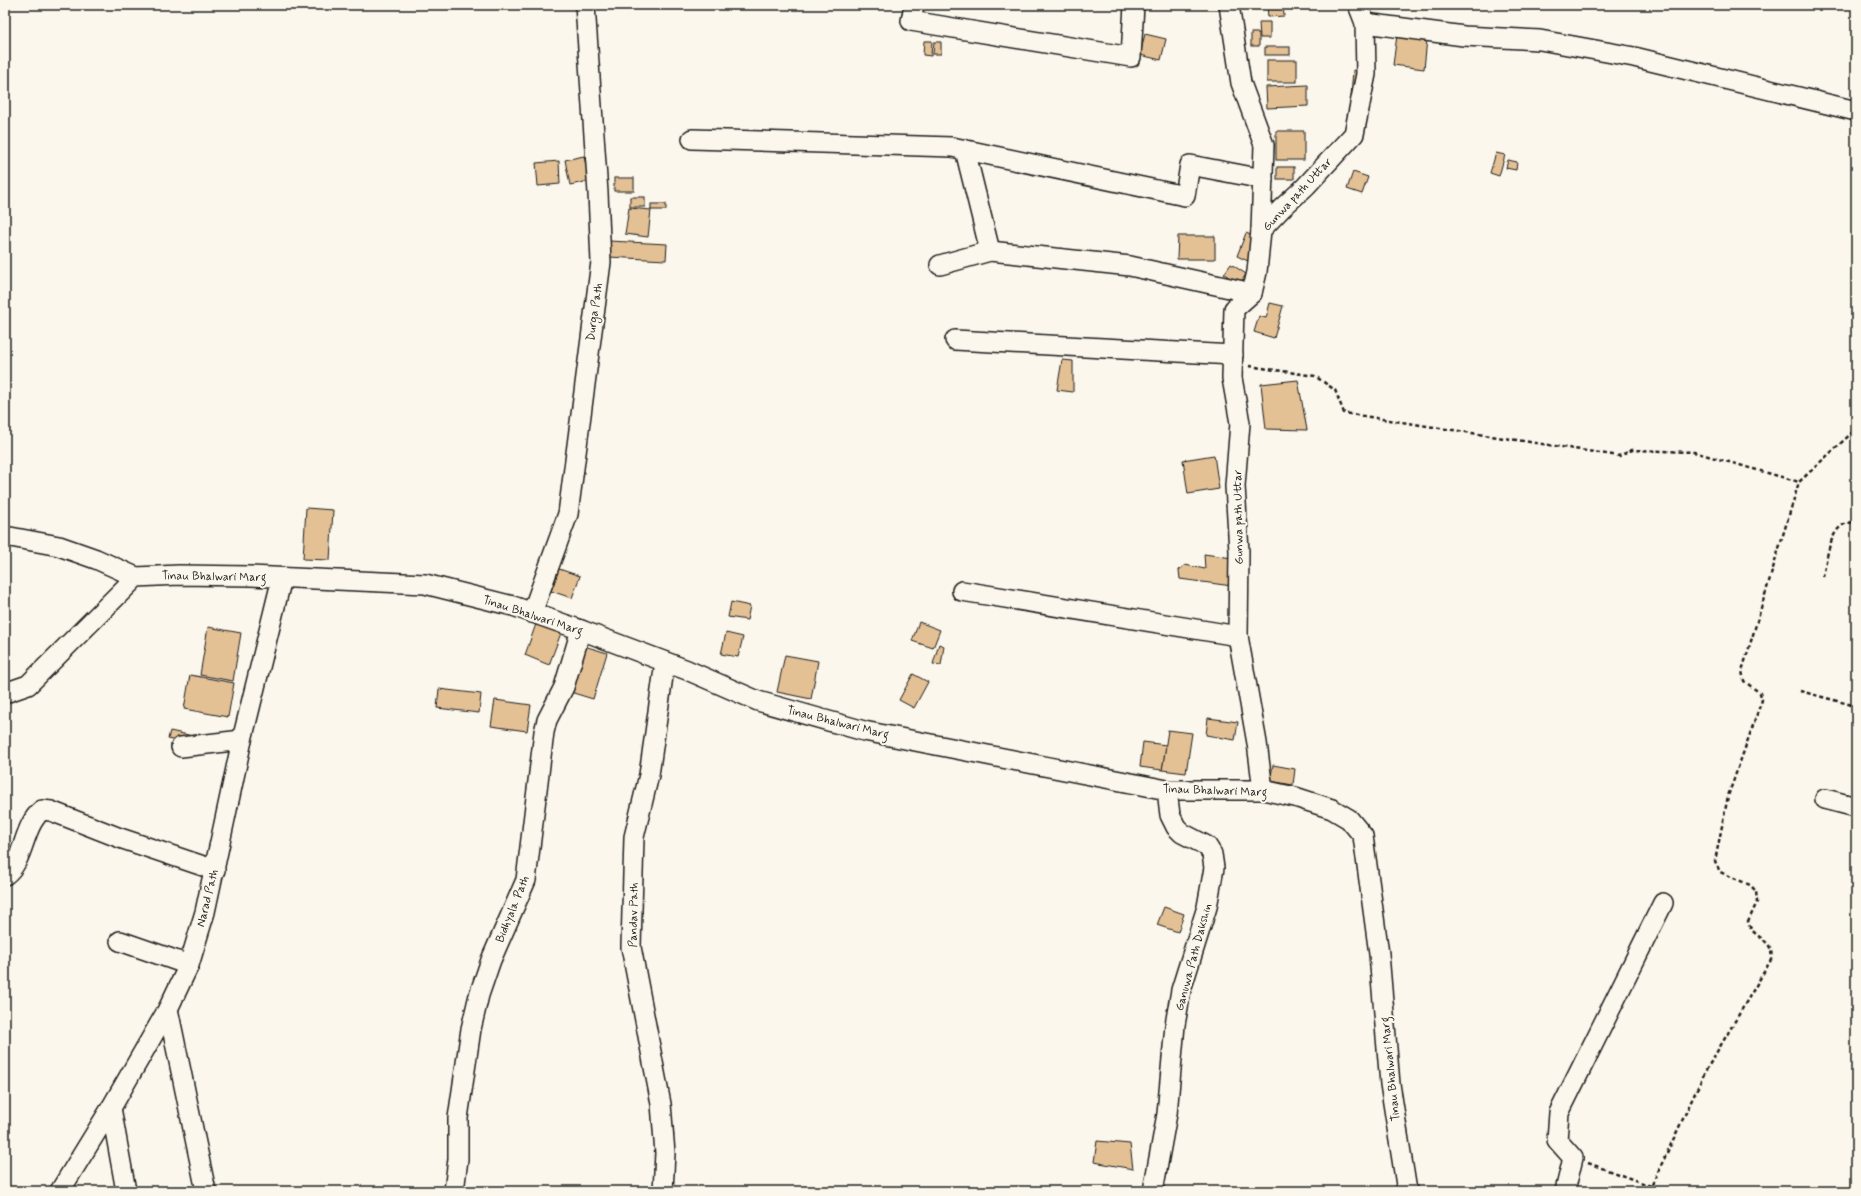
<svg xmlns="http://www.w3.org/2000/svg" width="1861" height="1196" font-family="Mynerve,sans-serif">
<rect width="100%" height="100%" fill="#fbf7ec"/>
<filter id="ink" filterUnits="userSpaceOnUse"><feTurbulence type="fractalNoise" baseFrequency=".025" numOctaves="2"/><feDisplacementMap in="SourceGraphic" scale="8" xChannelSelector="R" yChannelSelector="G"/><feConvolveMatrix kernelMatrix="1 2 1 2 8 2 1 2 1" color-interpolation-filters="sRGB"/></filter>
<g filter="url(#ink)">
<g fill="#e4c195" stroke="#1c1c1c">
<polygon points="1104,5 1126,5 1126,8"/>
<polygon points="1283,5 1284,16 1268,17 1267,6"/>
<polygon points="1259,22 1270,22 1270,38 1260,38"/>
<rect x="1251" y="33" width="8" height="13"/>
<polygon points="1145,34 1166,39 1161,60 1140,55"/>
<polygon points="1397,35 1427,39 1424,69 1393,65"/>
<polygon points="924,41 932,41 931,56 923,55"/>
<polygon points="934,42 941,42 941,54 933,54"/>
<rect x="1265" y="47" width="25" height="8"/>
<rect x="1267" y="60" width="30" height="22"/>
<polygon points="1353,70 1362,71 1359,97 1351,96"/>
<polygon points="1308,85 1308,106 1267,108 1266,87"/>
<rect x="1276" y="131" width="28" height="29"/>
<polygon points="1496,153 1505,155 1499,176 1490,173"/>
<polygon points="584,156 589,181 570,185 565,160"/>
<polygon points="1508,160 1517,162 1516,170 1506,168"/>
<polygon points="559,161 560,184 538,186 536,163"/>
<rect x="1277" y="167" width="17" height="12"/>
<polygon points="1353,172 1368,177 1362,194 1347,189"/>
<rect x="614" y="178" width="20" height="13"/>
<rect x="630" y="197" width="15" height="10"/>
<rect x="651" y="204" width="15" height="6"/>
<polygon points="629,208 651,210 648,237 625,234"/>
<polygon points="1246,233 1257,238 1248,261 1237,256"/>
<polygon points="1178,236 1215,236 1215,259 1177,259"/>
<polygon points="609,241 667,244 666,260 608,257"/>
<polygon points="1231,264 1246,274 1240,284 1224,274"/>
<polygon points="1270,303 1283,306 1274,338 1254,332 1259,316 1266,318"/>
<polygon points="1062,360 1073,361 1073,392 1057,390"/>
<polygon points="1298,380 1307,430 1266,429 1261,384"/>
<polygon points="1214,455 1219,489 1188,494 1183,460"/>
<polygon points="306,508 333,510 330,560 303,559"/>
<polygon points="1204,554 1232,558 1232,586 1180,579 1179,570 1185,565 1205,569"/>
<polygon points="559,569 580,576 572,598 551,591"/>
<polygon points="731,602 750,606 747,620 728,617"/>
<polygon points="919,622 940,630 933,648 912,641"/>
<polygon points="536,624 561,633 549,665 525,655"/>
<polygon points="208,627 241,633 233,681 200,675"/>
<polygon points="726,633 743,637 738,657 721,654"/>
<polygon points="939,644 944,646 941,665 933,664"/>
<polygon points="581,645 607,653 593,699 567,691"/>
<polygon points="785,655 818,661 811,699 777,692"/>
<polygon points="913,674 928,682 914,708 899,700"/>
<polygon points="190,675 234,683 228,717 184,709"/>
<polygon points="439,689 481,694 479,713 437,708"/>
<polygon points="495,700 531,705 527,731 491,726"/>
<polygon points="1208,718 1238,722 1235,740 1206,735"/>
<polygon points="1168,730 1192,733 1186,773 1162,770"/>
<polygon points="170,731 193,736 191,745 168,739"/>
<polygon points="1143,742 1166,745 1162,770 1140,767"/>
<polygon points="1273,765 1295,769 1293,785 1270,781"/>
<polygon points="1164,907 1184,914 1178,932 1157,925"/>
<polygon points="1097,1141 1130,1144 1133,1169 1094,1162"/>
</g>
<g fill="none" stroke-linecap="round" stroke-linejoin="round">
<g stroke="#1c1c1c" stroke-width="22">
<g id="minor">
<polyline points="914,5 911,21 1131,57 1134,5"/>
<polyline points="1229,5 1241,83 1264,145 1261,230"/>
<polyline points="1365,23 1464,36 1540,40 1634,57 1856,111"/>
<polyline points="692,139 952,147 1185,196 1190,165 1263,179"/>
<polyline points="965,150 990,251"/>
<polyline points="940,265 990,251 1130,266 1252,293"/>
<polyline points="955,340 1233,355"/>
<polyline points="5,536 59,546 96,559 136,577"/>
<polyline points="962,591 1238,636"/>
<polyline points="532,613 568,514 601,262 598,193 585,5"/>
<polyline points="5,693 28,685 136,577 179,575 250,576 425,584 513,606 581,630 687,670 758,701 864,731 1167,790 1263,790 1295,797 1332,809 1349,819 1363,836 1379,954 1390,1084 1407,1191"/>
<polyline points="181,747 242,740"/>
<polyline points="1263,790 1257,743 1238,636 1239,551 1235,486 1240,423 1232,378 1234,309 1252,293 1257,272 1261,230 1282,208 1305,187 1354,134 1366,74 1365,23 1358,5"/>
<polyline points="1825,799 1856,807"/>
<path d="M5,875C25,861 22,827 42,810L51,811L120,838L215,870"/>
<polyline points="120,941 189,965"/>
<polyline points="168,1009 206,1191"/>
<polyline points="111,1108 126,1191"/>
<polyline points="60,1191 111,1108 168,1009 189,965 205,912 242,740 282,578"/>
<polyline points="454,1191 458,1159 458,1118 471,1029 479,995 491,960 526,880 544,732 547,720 564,687 581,630"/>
<polyline points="663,1191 665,1153 661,1104 631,947 634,837 649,775 665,662"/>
<polyline points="1153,1191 1167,1114 1175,1025 1181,990 1207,907 1214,868 1212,854 1207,846 1182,833 1176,827 1170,815 1167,790"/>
<polyline points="1565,1191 1573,1158 1557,1140 1559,1113 1663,903"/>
</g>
</g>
<g stroke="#1c1c1c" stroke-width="2.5" stroke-dasharray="4 3" stroke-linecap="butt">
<polyline points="1249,366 1315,376 1335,390 1344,413 1619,456 1632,450 1694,452 1799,482"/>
<path d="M1823,577C1827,559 1830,518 1856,523"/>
<polyline points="1800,691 1856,706"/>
<polyline points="1588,1163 1651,1186"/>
<path d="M1649,1191L1705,1072L1771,960C1775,938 1753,940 1748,922L1757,902L1756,891L1750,885L1720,872L1715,861L1728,796L1762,700L1760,693L1744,681L1742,671L1799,482L1856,429"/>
</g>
<use href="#minor" stroke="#fbf7ec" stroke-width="19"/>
</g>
</g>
<g text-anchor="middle" stroke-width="4" stroke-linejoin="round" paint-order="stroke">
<g font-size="12" fill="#1c1c1c" stroke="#fbf7ec">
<text transform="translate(1297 194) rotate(-47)" y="4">Gunwa path Uttar</text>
<text transform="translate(594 312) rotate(-82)" y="4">Durga Path</text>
<text transform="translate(1238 517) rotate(-91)" y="4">Gunwa path Uttar</text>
<text transform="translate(214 576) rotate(1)" y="4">Tinau Bhalwari Marg</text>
<text transform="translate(533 615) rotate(18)" y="4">Tinau Bhalwari Marg</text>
<text transform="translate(838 722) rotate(14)" y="4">Tinau Bhalwari Marg</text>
<text transform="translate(1215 790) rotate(2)" y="4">Tinau Bhalwari Marg</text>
<text transform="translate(207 898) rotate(-76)" y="4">Narad Path</text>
<text transform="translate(512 909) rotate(-68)" y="4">Bidhyala Path</text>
<text transform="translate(633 915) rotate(-89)" y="4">Pandav Path</text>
<text transform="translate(1193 957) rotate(-75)" y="4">Ganuwa Path Dakshin</text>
<text transform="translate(1390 1069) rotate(-96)" y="4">Tinau Bhalwari Marg</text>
</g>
</g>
<rect width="1861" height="1196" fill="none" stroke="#fbf7ec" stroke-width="20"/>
<rect x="10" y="10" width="1841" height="1176" fill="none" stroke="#1c1c1c" stroke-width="1.5" filter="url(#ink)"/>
</svg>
